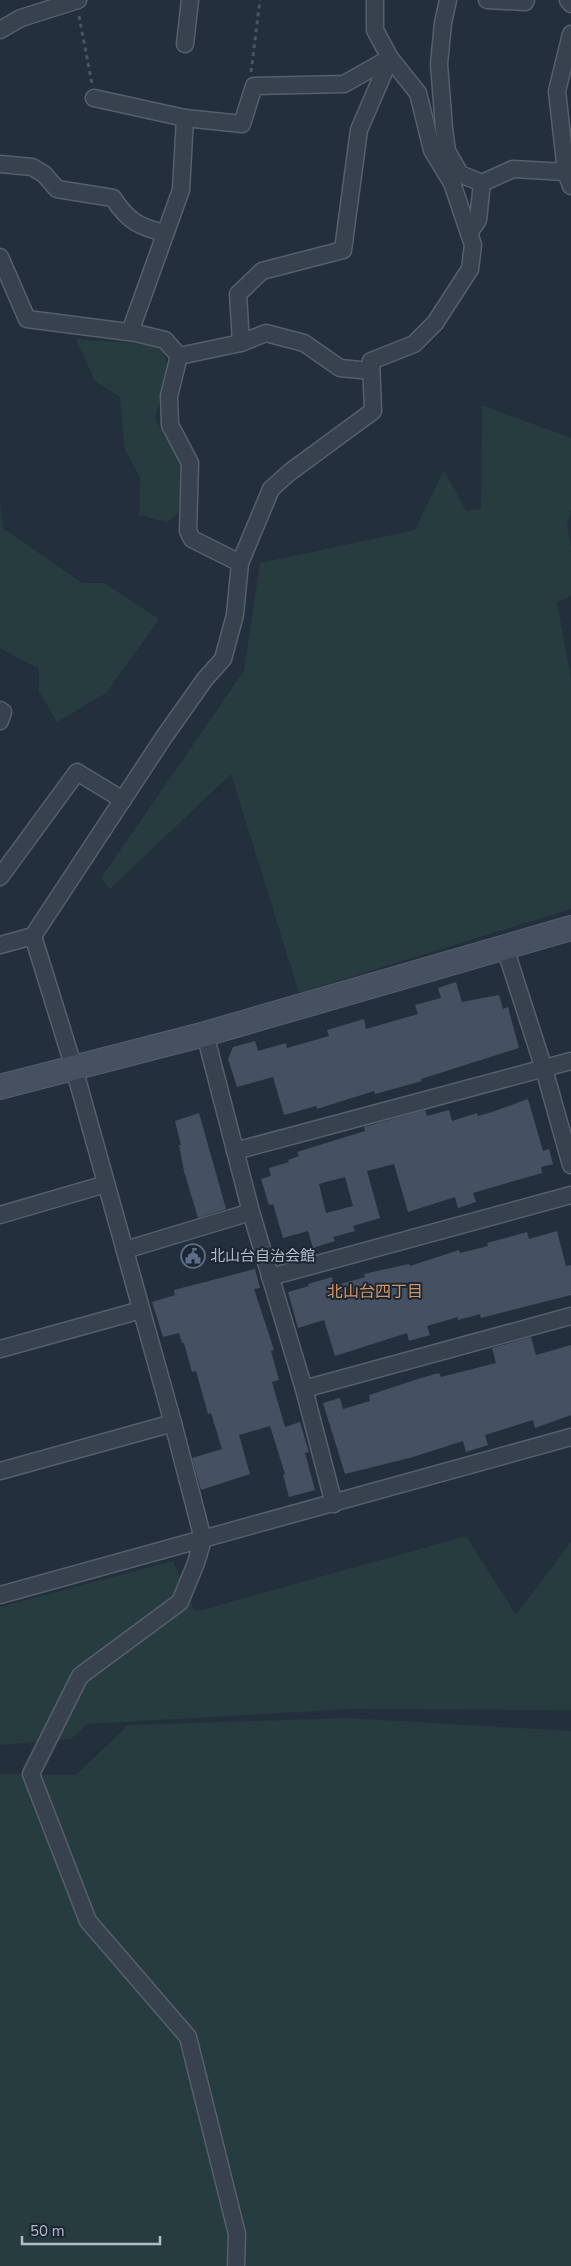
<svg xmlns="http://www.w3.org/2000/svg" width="571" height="2266" font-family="'Nunito Sans','Noto Sans JP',sans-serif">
<rect width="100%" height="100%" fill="#242f3e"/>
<g fill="#263c3f">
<polygon points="76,339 161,345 168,366 155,419 182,466 178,513 167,522 139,515 140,478 124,447 120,397 95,381"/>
<polygon points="482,405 571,438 571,510 567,525 571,547 571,596 557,602 571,679 571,909 299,993 231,774 110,889 101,878 244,671 260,563 415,530 444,470 466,511 481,509"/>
<polygon points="0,503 3,528 82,583 104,583 159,619 106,693 57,722 39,691 39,669 0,648"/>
<polygon points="466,1536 516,1615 571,1542 571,1710 353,1709 87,1724 71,1739 0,1745 0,1607 173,1561 195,1612"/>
<polygon points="348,1718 571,1731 571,2266 0,2266 0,1774 76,1775 128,1725"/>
</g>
<g fill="#455162" fill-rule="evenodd">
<polygon points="456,982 462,1002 499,995 503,1009 508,1007 519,1048 421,1079 422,1081 375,1094 374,1091 317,1109 316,1106 284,1115 273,1077 237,1087 228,1059 233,1047 255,1041 258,1051 286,1043 287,1048 329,1036 327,1030 364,1019 366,1029 418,1014 415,1005 441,998 438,988"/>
<path d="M528,1099L543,1151L549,1149L553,1164L541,1167L542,1173L473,1193L476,1202L458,1208L455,1197L408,1212L394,1164L367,1171L380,1218L353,1226L355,1231L333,1237L335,1241L313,1248L308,1231L283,1238L273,1204L269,1205L261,1179L271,1176L269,1168L289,1162L288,1160L299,1156L297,1152L365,1131L364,1127L425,1110L427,1116L449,1110L452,1121L477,1113L478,1116L492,1112ZM345,1177L353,1206L326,1213L319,1184Z"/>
<polygon points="199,1113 226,1209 198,1218 184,1171 179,1145 181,1145 175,1121"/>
<polygon points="557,1231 566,1266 571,1265 571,1295 481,1318 480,1314 458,1320 458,1317 427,1326 430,1335 409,1341 407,1333 335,1356 324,1320 298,1328 288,1292 309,1286 308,1284 332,1277 334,1286 365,1277 364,1274 409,1264 410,1266 459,1250 460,1253 488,1246 487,1243 527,1232 529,1239"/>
<polygon points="255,1269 260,1288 254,1289 274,1350 271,1351 279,1380 272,1382 285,1427 300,1422 309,1452 305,1453 315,1490 289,1497 283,1475 285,1474 270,1426 239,1435 250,1474 201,1490 192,1458 222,1449 211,1413 208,1414 196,1371 192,1372 184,1343 182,1343 179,1333 163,1337 152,1302 175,1295 174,1290"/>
<polygon points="531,1337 536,1355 571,1345 571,1415 535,1428 533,1420 485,1435 488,1445 466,1452 463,1441 413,1457 345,1474 323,1403 340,1398 343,1409 370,1401 369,1395 421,1378 439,1373 441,1377 496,1363 492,1348"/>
</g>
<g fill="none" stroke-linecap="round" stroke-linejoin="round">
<g stroke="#565f6c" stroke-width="19">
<g id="street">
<polyline points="448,0 443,23 439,64 444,128 447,151 460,174 482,183"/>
<polyline points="487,0 525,2 526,0"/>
<polyline points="568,0 571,4"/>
<polyline points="0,30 21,18 78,0"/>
<polyline points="571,34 557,91 566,172 571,186"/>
<polyline points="185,44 190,0"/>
<polyline points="94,98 185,118 242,124 254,86 344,84 390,58"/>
<path d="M0,164L32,167L44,174L57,189L113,198C128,221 139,227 165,233"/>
<polyline points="469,233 478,220 482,183 513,169 566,172"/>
<polyline points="0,257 27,319 136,333 165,340 179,356 241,343 238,294 262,271 343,250 359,130 390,58"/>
<polyline points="130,332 181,190 185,118"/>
<polyline points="241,343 266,333 304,343 340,368 371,371"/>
<polyline points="179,356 169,396 170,425 190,463 188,531 192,539 240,563"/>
<polyline points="0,710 3,712 0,721"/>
<polyline points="0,877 77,772 123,800"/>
<polyline points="33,936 74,1068 173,1423 203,1539 196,1563 180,1602 80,1676 31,1774 88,1921 188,2037 237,2234 236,2266"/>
<polyline points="0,945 33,936 164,737 205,679 223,659 235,615 240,563 271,489 290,472 373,411 371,361 414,344 435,323 470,269 473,245 452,183 432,150 418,93 390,58 375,30 375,0"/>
<polyline points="505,948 544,1069 571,1165"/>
<polyline points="205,1034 251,1212 304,1389 334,1504"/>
<polyline points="235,1151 571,1061"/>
<polyline points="0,1215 106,1184"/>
<polyline points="125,1250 251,1212"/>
<polyline points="270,1277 571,1195"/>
<polyline points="0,1349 141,1310"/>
<polyline points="304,1389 571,1316"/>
<polyline points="0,1471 173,1423"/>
<polyline points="0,1595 571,1437"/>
</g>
</g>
<g stroke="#565f6c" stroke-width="26">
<polyline id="secondary" points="0,1087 205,1034 571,928"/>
</g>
<g stroke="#44595c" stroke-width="3" stroke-dasharray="4 4" stroke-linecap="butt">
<polyline points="79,16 92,84"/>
<polyline points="251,72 260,0"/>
</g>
<use href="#street" stroke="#38414e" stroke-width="16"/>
<use href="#secondary" stroke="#465061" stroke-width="24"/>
</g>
<defs>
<g id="civic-ring" transform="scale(1.25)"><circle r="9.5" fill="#1d2633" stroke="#5c6f8a" stroke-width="1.5"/><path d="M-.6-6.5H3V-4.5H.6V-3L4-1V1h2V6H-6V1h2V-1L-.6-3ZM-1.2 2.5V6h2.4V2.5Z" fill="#5c6f8a"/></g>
</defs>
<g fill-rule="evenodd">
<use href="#civic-ring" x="193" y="1256"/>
</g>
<g text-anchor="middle" stroke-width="4" stroke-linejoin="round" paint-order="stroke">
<g font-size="15" fill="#b4bcc9" stroke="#1d2633" text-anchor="start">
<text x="210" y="1261">北山台自治会館</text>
</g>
<g font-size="16" fill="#d59563" stroke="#1d2633">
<text x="375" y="1297">北山台四丁目</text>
</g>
</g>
<path d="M22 2236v8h138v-8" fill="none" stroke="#b4bcc9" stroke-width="2.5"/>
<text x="30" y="2236" font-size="15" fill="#b4bcc9" stroke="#1d2633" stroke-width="4" paint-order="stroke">50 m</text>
</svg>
